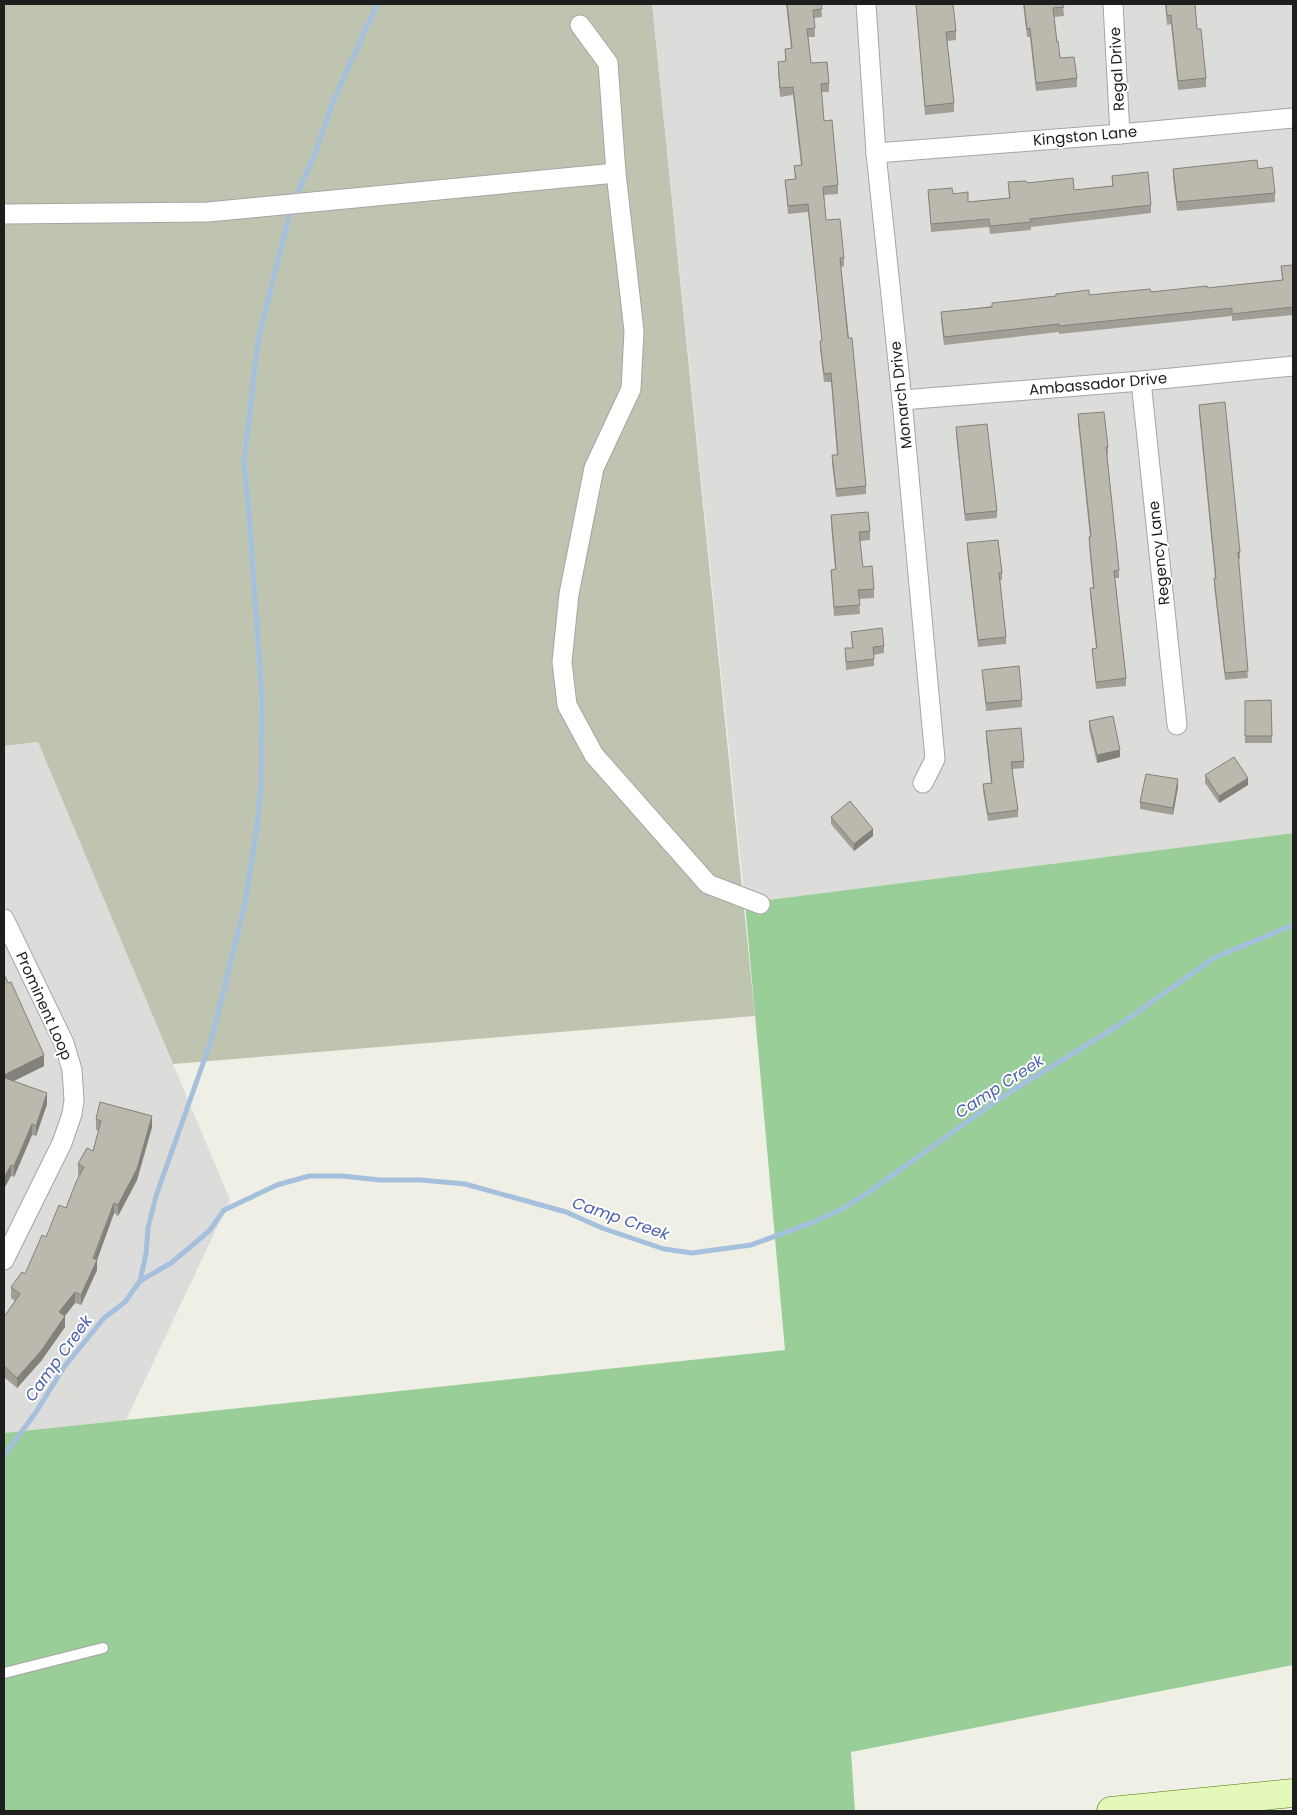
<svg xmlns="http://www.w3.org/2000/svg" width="1297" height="1815" font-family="Poppins,sans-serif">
<rect width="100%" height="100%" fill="#efefe5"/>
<g fill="#dcdcdb">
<polygon points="652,4 1293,4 1293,833 745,903"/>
<polygon points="38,742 230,1200 126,1420 4,1433 4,746"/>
</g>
<polygon fill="#bec4b0" points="4,4 652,4 755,1016 173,1064 38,742 4,746"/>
<polygon fill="#9ace99" points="1293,833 1293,1665 851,1752 855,1811 4,1811 4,1433 785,1350 745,903"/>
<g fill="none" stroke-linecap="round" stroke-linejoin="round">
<g stroke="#a5c0dd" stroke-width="5">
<polyline points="299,190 315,154 332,104 377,4"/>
<polyline points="140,1281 146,1254 148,1228 156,1196 212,1038 244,908 256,833 261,789 262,697 249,514 244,462 258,341 289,216"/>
<polyline points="4,1456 36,1412 64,1367 104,1318 125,1302 140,1281 171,1263 188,1249 210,1230 224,1210 277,1185 309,1176 342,1176 380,1180 421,1180 465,1184 566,1212 602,1228 664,1249 692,1253 751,1245 811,1223 840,1210 869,1192 999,1099 1119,1025 1214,958 1293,925"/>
</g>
<g stroke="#a5a5a5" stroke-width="12">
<polyline id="lane" points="4,1673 103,1648"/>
</g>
<g stroke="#a5a5a5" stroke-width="21">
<g id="street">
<polyline points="866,4 876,153 902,400 935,759 923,783"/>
<polyline points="1113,4 1120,134"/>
<polyline points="580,25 608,63 616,173 634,331 631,389 594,468 569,594 562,662 567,705 594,755 708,884 760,904"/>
<polyline points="876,153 1120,134 1293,118"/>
<polyline points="4,214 208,212 616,173"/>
<polyline points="1141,381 1177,725"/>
<polyline points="902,400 1141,381 1293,366"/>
<polyline points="4,919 64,1043 72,1070 74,1100 72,1114 62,1143 4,1260"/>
</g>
</g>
<g stroke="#4a7605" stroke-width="29">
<polyline id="secondary" points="1111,1811 1293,1793"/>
</g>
<use href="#lane" stroke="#fff" stroke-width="10"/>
<use href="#street" stroke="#fff" stroke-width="19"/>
<use href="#secondary" stroke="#e4f9b9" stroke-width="28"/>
</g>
<g fill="#a29e96">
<polygon points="786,4 821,4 822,17 814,18 815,37 808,37 811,63 829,83 829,92 821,92 824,121 838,185 838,194 824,195 826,220 844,258 844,266 841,267 866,486 866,494 836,497 832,463 832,455 837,455 831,382 824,382 820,349 820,341 822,341 808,212 788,214 785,180 795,179 794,166 801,165 793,95 780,97 778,71 778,62 785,62 785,49 791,48"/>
<polygon points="916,4 956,31 956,40 947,41 954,103 954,112 925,115"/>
<polygon points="1023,4 1063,4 1064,16 1054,17 1057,42 1060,58 1077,78 1077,87 1036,91 1030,37 1027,37"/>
<polygon points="1165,4 1195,4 1197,29 1206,78 1206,87 1178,90 1171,24 1167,25"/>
<polygon points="1173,169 1258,169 1275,193 1275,202 1177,211 1173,178"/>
<polygon points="1112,176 1151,205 1151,213 1031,227 1031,230 990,234 989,227 931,232 928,190 953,194 968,202 1009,198 1008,182 1027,183 1074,190 1112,186"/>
<polygon points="1293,265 1293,315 1232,321 1232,316 1059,334 1059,332 944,345 941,320 941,312 1089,295 1207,288 1282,280 1281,266"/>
<polygon points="1199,405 1240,552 1240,559 1238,559 1248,678 1225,680 1214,585 1214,578 1215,578 1199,412"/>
<polygon points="1078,414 1108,447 1108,454 1107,455 1119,570 1119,578 1115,578 1126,678 1126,686 1096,689 1092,649 1096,648 1090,595 1090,588 1093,588 1089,544 1089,537 1090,537 1078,422"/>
<polygon points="956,427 997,511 997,518 965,521 956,434"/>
<polygon points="831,515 870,531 870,540 860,541 863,567 874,589 874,598 859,599 860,614 834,616 831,570 835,569 831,525"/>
<polygon points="967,543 1002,573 1002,580 1000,580 1006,637 1006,644 978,647 967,550"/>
<polygon points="851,632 884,646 884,653 874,655 874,666 846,670 845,648 852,648"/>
<polygon points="982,670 1022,700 1022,707 986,711"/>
<polygon points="1271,700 1272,743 1245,743 1245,701"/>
<polygon points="1089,721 1120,757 1097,763 1089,729"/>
<polygon points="986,731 1024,761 1024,768 1012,769 1018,810 1018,817 988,821 983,791 983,784 991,783 986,739"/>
<polygon points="1205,775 1248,785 1219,803 1205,783"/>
<polygon points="1178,787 1173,815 1140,809 1140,802"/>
<polygon points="831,817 873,836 854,851 831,824"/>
<polygon points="4,974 44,1066 13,1081 47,1104 36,1136 32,1135 14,1177 11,1176"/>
<polygon points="96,1119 152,1127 137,1180 118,1216 114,1213 97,1260 97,1270 81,1305 75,1303 65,1316 65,1327 41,1361 17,1388 4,1377 4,1317 15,1301 11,1298 11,1287 25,1274 46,1237 66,1208 80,1176 78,1175 78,1164 93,1151 99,1131 96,1130"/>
</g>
<g fill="#84817a">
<polygon points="1120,750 1120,757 1097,763 1097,755"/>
<polygon points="1248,778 1248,785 1219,803 1219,796"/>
<polygon points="1178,779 1178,787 1173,815 1173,808"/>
<polygon points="873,829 873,836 854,851 854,844"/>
<polygon points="44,1055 44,1066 4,1086 4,1075"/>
<polygon points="47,1093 47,1104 36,1136 36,1126"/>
<polygon points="152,1116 152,1127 137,1180 118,1216 118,1205"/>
<polygon points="32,1124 32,1135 14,1177 14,1166"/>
<polygon points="11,1165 11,1176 4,1189 4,1178"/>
<polygon points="114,1203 114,1213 97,1260 97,1270 81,1305 81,1295"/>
<polygon points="75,1292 75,1303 59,1323 59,1312"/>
<polygon points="65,1316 65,1327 41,1361 17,1388 17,1378"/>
</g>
<g fill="#bcb8ae" stroke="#84817a">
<polygon points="787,4 821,4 822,9 813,10 815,28 807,29 811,63 827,62 829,83 821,84 824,121 832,120 838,185 823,187 826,220 840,219 844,258 840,258 848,338 852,338 866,486 836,489 832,455 838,455 831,373 824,374 820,341 822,341 808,204 788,206 785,180 796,179 794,166 802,165 793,87 780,88 778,62 786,61 785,49 792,48"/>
<polygon points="916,4 953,4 956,31 946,32 954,103 925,106"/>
<polygon points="1024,4 1063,4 1064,7 1053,8 1057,42 1058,41 1060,58 1074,57 1077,78 1036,83 1030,28 1027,29"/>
<polygon points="1166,4 1195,4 1197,29 1201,29 1206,78 1178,81 1171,15 1167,16"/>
<polygon points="1257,160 1258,169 1272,167 1275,193 1177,202 1173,169"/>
<polygon points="1148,172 1151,205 1030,219 1031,222 990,226 989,219 931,224 928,190 952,188 953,194 968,192 968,202 1010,198 1008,182 1026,181 1027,183 1073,178 1074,190 1113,186 1112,176"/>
<polygon points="1293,265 1293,307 1232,314 1232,308 1059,326 1059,324 944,337 941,312 992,307 992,303 1056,296 1056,294 1089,290 1089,295 1150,289 1151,292 1207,286 1207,288 1283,280 1281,266"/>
<polygon points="1225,402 1240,552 1238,552 1248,671 1225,673 1214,578 1216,578 1199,405"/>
<polygon points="1104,412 1108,447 1106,447 1119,570 1114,571 1126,678 1096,682 1092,649 1097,648 1090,588 1094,588 1089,537 1091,537 1078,414"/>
<polygon points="987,424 997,511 965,514 956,427"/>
<polygon points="868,512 870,531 859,532 863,567 872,566 874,589 858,590 860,605 834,607 831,570 836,569 831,515"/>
<polygon points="998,540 1002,573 999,573 1006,637 978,640 967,543"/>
<polygon points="882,628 884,646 873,647 874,659 846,662 845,648 853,648 851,632"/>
<polygon points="1019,666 1022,700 986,703 982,670"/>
<polygon points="1271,700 1272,736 1245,736 1245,701"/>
<polygon points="1113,716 1120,750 1097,755 1089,721"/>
<polygon points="1021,728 1024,761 1011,762 1018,810 988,814 983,784 992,783 986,731"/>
<polygon points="1234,757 1248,778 1219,796 1205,775"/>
<polygon points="1146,774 1178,779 1173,808 1140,802"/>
<polygon points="850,801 873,829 854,844 831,817"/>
<polygon points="4,974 8,983 11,982 44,1055 4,1075"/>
<polygon points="5,1078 47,1093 36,1126 32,1124 14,1166 11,1165 4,1178 4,1081"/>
<polygon points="100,1102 152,1116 137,1169 118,1205 114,1203 93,1258 97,1260 81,1295 75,1292 59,1312 65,1316 41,1351 17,1378 4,1366 4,1317 20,1294 11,1287 22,1272 25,1274 42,1235 46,1237 59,1205 66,1208 76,1182 84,1167 78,1164 87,1148 93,1151 101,1121 96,1119"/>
</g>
<g text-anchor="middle" stroke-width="4" stroke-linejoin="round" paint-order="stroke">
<g font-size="15" fill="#1e1e1e" stroke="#fff">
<text transform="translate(1117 69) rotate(-93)" y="5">Regal Drive</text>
<text transform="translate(1085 136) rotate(-5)" y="5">Kingston Lane</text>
<text transform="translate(1098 384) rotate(-5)" y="5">Ambassador Drive</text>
<text transform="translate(901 395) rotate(-96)" y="5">Monarch Drive</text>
<text transform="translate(1159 553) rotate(-96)" y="5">Regency Lane</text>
<text transform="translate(44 1006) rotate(66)" y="5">Prominent Loop</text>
</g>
<g font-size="16" font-style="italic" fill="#4b61ae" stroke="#fff">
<text transform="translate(999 1086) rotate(-33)" y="6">Camp Creek</text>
<text transform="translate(621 1218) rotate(19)" y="6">Camp Creek</text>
<text transform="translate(58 1358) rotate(-54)" y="6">Camp Creek</text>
</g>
</g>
<rect width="1297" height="1815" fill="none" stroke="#1e1e1e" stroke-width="10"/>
</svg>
